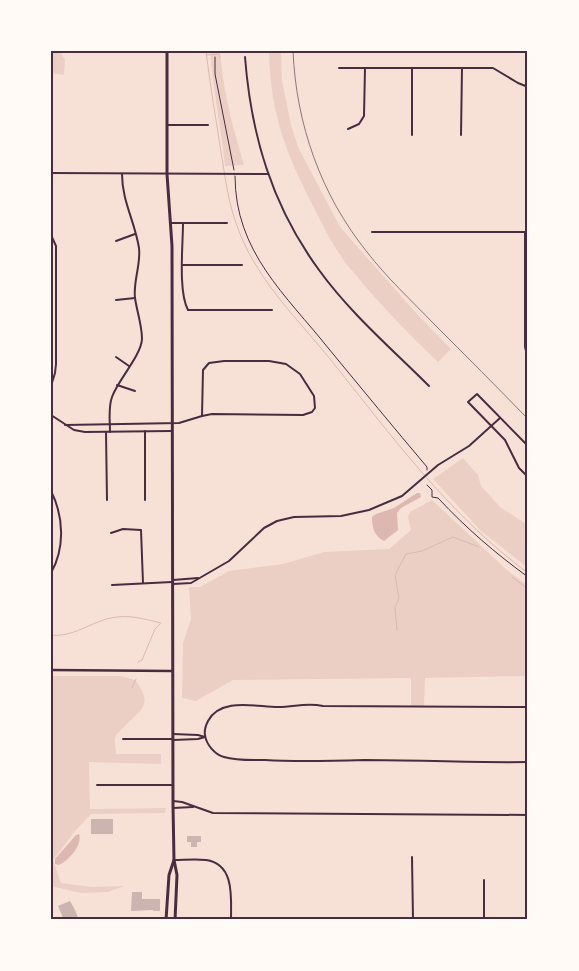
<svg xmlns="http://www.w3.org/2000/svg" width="579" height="971" font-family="'DejaVu Sans',sans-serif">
<rect width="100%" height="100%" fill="#f7e1d7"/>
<g fill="#ebcfc5">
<polygon points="51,51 60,51 65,60 64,75 51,73"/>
<path d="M210,51H220C223,91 233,128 244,165L225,166C221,127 213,90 210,51Z"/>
<path d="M269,51H281L282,81L291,125L298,147L340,227L416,313L451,349L438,362C411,336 384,309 360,280C354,272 346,265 341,256C330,241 322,223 313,206C286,153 270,113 269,51Z"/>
<polygon points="463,458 478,475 481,486 500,507 528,525 528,568 481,531 433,479"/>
<polygon points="432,500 507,570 528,586 528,676 425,678 424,706 411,706 411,678 233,680 196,701 182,698 183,643 191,619 189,587 200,587 229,571 283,564 324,552 389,549 411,530 408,517 410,512"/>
<path d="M52,676H121L135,680C155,706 140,710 123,728C120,731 116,734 115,738C114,743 116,749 116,754H161V764L89,762L90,809L166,808L165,813L91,814L76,830L53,860L61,883L92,887L124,886L108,892L81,893L51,886Z"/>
</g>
<g fill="#dcb8b0">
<path d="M417,493H420L421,497L401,508L397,513L398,530L384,541C374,536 372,527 372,517L376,514L394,508Z"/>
<path d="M79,834C83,845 68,861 59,865L55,864V859L76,835Z"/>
</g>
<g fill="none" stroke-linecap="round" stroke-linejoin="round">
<g stroke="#dcb8b0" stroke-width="1">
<path d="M206,51C210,85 216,119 221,152C225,176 228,201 236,223C254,277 295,316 330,359C391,435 449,515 528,573"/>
<polyline points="206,55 219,54 220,58"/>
<polyline points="512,577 528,589"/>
<polyline points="397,630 395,607 399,598 395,575 406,554 422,551 453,537 479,547"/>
<path d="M51,635C72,638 91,622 111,618C128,614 144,619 161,623"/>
<polyline points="138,662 142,660 155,629 160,624"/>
<polyline points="132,688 136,679"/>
</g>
</g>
<g fill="#ccb4b1">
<rect x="91" y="819" width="22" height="15"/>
<polygon points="187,836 201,836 201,842 197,842 197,847 191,847 191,842 187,842"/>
<polygon points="132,892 142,892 142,899 160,899 160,911 153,911 153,910 131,911"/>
<polygon points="70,901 75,910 79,920 64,920 58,906"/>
</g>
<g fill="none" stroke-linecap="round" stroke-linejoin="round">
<g stroke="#4a2c40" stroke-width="1">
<polyline points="215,57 215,74 234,170"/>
<path d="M235,176C235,252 286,295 329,349C362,389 394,428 427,467V470"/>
<path d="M427,485L432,490V497L438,498C466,528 495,553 528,577"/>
</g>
<g stroke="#4a2c40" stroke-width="2">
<path d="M245,57C251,135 272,206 319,270C350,313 392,349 429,386"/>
<polyline points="339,68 493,68 518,83 528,87"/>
<polyline points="412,68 412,135"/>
<polyline points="526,86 528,68"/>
<polyline points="167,125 208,125"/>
<polyline points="348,129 359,124 364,116 365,68"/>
<polyline points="461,135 462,68"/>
<polyline points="51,173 268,174"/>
<polyline points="170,223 227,223"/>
<path d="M183,223C183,245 178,291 188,310H272"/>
<polyline points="372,232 528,232"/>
<polyline points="525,232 525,347 528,359"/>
<polyline points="51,235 56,246 56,364 55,373 51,386"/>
<polyline points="116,241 135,234"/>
<polyline points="183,265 242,265"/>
<polyline points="116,300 135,298"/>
<polyline points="116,357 129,366"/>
<polygon points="224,361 269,361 286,364 300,374 314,396 315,408 312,412 303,415 212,414 202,416 203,370 209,363"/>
<polyline points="117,385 135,391"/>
<polyline points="51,415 74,430 85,432 171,431"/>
<polyline points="65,425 179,423 202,416"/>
<polyline points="106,432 107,500"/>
<path d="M110,432C110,420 108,408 112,397C118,380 141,356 142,339C142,325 137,312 135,298C133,281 141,265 139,248C135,222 122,201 122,174"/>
<polyline points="528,446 477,394 468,402 505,440 519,468 528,477"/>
<path d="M51,491C64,517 65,548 51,573"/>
<polyline points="145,500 145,431"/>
<polyline points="111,533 123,529 141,530 143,583"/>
<polyline points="173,580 198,578"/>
<polyline points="173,584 191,583 229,561 264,528 277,521 294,517 341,516 369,510 402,496 438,465 469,446 500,418"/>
<polyline points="112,585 172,582"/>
<path d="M528,707L323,706C306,702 295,707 278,707C256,707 221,697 208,721C206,725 204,730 205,735C206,744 215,755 224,757C237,761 252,760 265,760C298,762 331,761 364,760C419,760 473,763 528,762"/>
<polyline points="173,734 198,735 205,737"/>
<polyline points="123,739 172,739"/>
<polyline points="173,740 198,739 205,737"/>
<polyline points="97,785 173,785"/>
<polyline points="173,801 182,802 213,813 528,815"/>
<polyline points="173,808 193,807"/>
<polyline points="412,857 413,920"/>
<path d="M174,860C184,860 195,859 206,860C235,864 231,898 231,920"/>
<polyline points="484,880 484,920"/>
</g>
<polyline stroke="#4a2c40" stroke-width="2.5" points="51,670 172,671"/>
<g stroke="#4a2c40" stroke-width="3">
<polyline points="167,51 167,174 172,246 173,805 174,860 177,875 175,920"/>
<polyline points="166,920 169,875 174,860"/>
</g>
<path stroke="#8f747c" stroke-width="1" d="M293,51C296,124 321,195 367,252C387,278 411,300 434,324C466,356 497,387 528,419"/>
</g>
<rect width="579" height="971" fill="none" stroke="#fffaf5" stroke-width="105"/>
<rect x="52" y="52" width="474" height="866" fill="none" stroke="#4a2c40" stroke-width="2"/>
</svg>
